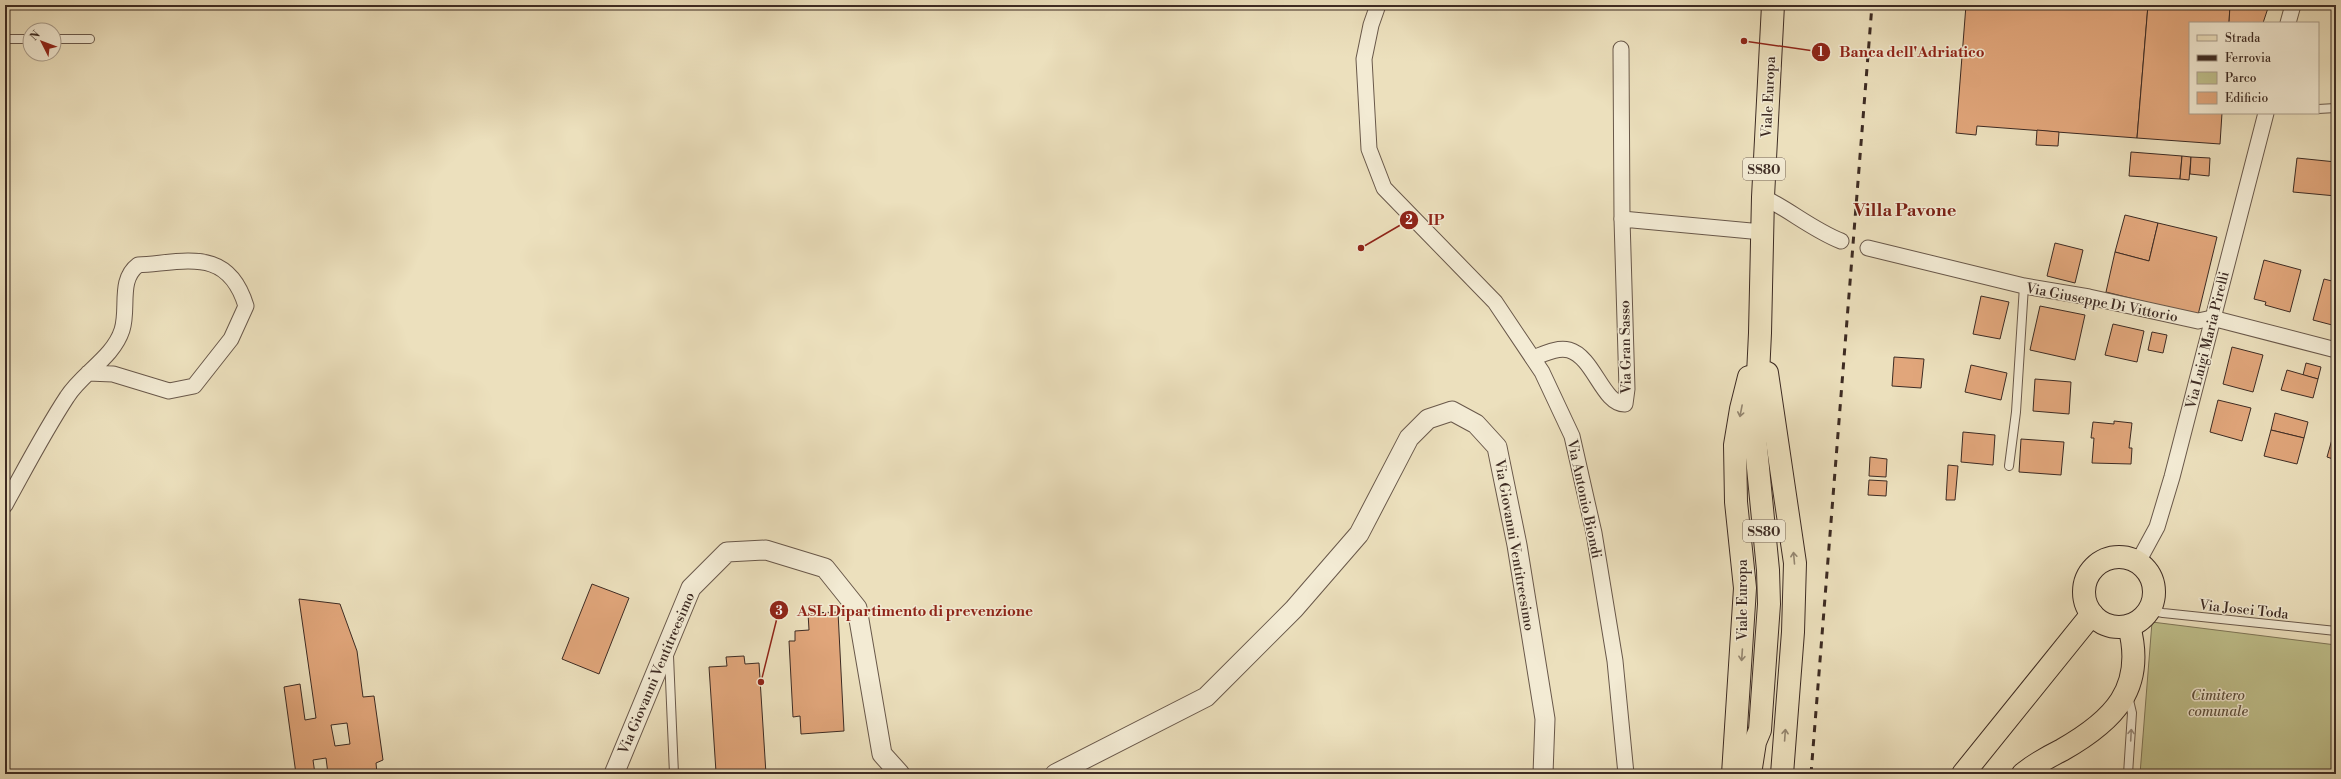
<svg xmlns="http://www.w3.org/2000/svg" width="2341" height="779" font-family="'Libre Bodoni',serif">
<rect width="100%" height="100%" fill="#ece0bd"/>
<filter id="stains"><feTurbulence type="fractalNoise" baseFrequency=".005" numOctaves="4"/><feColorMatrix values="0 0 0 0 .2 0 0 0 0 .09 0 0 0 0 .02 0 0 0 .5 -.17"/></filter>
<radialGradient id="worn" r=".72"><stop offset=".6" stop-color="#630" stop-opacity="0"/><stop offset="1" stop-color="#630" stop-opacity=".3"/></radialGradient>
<polygon fill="#bfc08c" stroke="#7e7658" points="2152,622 2336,645 2336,774 2140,774"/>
<g fill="#e1a67b" stroke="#3d2b23" fill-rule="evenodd">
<polygon points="1966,5 2148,5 2137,138 1977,126 1976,135 1956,133"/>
<polygon points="2148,5 2230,5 2229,23 2190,23 2190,113 2222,113 2220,144 2137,138"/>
<polygon points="2230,5 2269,5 2263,23 2229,23"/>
<polygon points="2037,130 2059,132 2058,146 2036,145"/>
<polygon points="2131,152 2182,156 2180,179 2129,176"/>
<polygon points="2182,156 2191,157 2189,180 2180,179"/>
<polygon points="2191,157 2210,158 2209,176 2190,174"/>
<polygon points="2297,158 2336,162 2336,196 2293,192"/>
<polygon points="2125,215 2158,223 2149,261 2115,252"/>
<polygon points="2158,223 2217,237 2198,315 2106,292 2115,252 2149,261"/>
<polygon points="2055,243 2083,250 2075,283 2047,276"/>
<polygon points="2264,260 2301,270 2290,312 2265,305 2266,302 2254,299"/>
<polygon points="2324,279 2336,282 2336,326 2313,320"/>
<polygon points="1981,296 2009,302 2000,339 1973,334"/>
<polygon points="2040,306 2085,315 2075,360 2030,350"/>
<polygon points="2113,324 2144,331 2137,362 2105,355"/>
<polygon points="2152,332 2167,335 2163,353 2148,350"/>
<polygon points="2232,347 2263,355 2253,392 2223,384"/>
<polygon points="1894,357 1924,359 1921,388 1892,386"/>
<polygon points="2306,363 2321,367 2318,379 2303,375"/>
<polygon points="1971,365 2007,373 2001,400 1965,392"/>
<polygon points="2287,370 2318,379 2313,398 2281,390"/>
<polygon points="2035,379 2071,382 2069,414 2033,411"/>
<polygon points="2218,400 2251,408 2242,441 2210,432"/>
<polygon points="2275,413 2308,422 2304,438 2271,430"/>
<polygon points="2114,421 2132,423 2129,448 2132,448 2131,464 2092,463 2094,438 2091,438 2093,422 2114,424"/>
<polygon points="2335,429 2336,430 2336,460 2327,457"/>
<polygon points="2271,430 2304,438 2297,464 2264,456"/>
<polygon points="1963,432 1995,435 1993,465 1961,462"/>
<polygon points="2021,439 2064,442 2061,475 2019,472"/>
<polygon points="1870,457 1887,459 1886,477 1869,476"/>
<polygon points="1948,465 1958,466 1955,500 1946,500"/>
<polygon points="1869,480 1887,481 1886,496 1868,495"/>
<polygon points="592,584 629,598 599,674 562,659"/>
<path d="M299,599L340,604L357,651L363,697L374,696L383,760L376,763L377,774H328L326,758L313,760L315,774H296L284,687L300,684L305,720L316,718ZM347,723L350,744L335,746L331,725Z"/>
<polygon points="838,612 844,731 801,734 800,716 793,717 789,641 795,641 795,631 809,630 808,613"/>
<polygon points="744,656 745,664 759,663 766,774 723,774 716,772 709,667 727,666 726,657"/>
</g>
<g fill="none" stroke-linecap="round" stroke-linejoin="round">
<g stroke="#69584a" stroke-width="10">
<g id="service">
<polyline points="5,39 30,39"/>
<polyline points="54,39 90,39"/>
<polyline points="2318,109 2336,108"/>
<polyline points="2009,466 2016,412 2024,286"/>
<polyline points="2149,610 2163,613 2336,631"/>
<polyline points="669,656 674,774"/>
<polyline points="2128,696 2132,713 2128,774"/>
</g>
</g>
<g stroke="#69584a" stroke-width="17">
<g id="minor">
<polyline points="1378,5 1371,25 1364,59 1369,149 1384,188 1495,302 1542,372 1572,436 1594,533 1615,661 1626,774"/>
<polyline points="2288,23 2293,5"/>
<polyline points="1621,49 1622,219"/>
<path d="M1763,197C1790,210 1813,230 1841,241"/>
<polyline points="1868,248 2024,286 2089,297 2198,321 2212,318 2336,350"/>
<path d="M1533,358C1544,354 1557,347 1569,350C1594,357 1603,405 1625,404L1627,389L1622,219L1762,232"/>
<path d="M5,505C25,469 44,432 67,397C82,373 113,358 122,330C129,308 118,280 138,265C187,262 228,247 246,306L231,339L194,386L169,391L113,374L88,373"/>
<polyline points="2138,562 2157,527 2172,477 2266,113"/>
</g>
</g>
<g stroke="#69584a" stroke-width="21">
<g id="tertiary">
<polyline points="614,774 691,588 727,552 766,550 825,568 857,608 882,754 900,774"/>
<polyline points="1055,774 1206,697 1294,609 1359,534 1409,438 1428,419 1452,411 1476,424 1497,447 1517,545 1545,719 1543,774"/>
</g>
</g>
<g stroke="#3d2b23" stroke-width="24">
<g id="primary">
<polyline points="1767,373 1795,563 1793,632 1782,774"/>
<circle cx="2119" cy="592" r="35"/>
<polyline points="1733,774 1745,588 1736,502 1735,445 1741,409 1749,377"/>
<polyline points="1750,774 1755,742 1760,730 1769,604 1768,570 1755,437 1760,333 1763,197 1773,5"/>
<polyline points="1963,774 2092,614"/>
<path d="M2023,774C2035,764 2048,757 2062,750C2113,721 2146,689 2129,626"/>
</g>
</g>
<use href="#service" stroke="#f3ebd4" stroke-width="8"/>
<use href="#minor" stroke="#f3ebd4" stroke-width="15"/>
<use href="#tertiary" stroke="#f3ebd4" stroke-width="19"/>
<use href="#primary" stroke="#ece0bd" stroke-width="22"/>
<polyline stroke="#3d2b23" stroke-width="3" stroke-dasharray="7 7" stroke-linecap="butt" points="1811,774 1872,5"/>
</g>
<defs><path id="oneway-shaft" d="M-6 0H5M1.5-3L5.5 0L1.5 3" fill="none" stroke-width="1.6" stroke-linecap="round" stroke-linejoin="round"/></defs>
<g stroke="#948670">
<use href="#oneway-shaft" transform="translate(1741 411) rotate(101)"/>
<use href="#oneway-shaft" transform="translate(1794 558) rotate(-95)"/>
<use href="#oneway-shaft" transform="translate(1742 655) rotate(94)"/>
<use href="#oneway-shaft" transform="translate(1785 735) rotate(-86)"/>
</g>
<use stroke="#988b7c" href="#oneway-shaft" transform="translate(2131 735) rotate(-87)"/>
<g text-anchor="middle" stroke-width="3" stroke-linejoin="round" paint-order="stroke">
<g fill="#f3ebd4" stroke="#746558" stroke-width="1">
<rect x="1743" y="158" width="42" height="22" rx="3"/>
<rect x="1743" y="520" width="42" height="22" rx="3"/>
</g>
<g font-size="13" font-weight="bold" fill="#3d2b23">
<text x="1764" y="174">SS80</text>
<text x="1764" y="536">SS80</text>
</g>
<g font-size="14" fill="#3d2b23" stroke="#f3ebd4">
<text transform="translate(1768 97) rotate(-87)" y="5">Viale Europa</text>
<text transform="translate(2102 302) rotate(11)" y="5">Via Giuseppe Di Vittorio</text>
<text transform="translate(2207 340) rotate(-76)" y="5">Via Luigi Maria Pirelli</text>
<text transform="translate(1625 347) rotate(-91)" y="5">Via Gran Sasso</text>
<text transform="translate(1585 499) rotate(78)" y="5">Via Antonio Biondi</text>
<text transform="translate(1515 545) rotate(80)" y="5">Via Giovanni Ventitreesimo</text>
<text transform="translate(1742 600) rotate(-90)" y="5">Viale Europa</text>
<text transform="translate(2244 609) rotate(6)" y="5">Via Josei Toda</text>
<text transform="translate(656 673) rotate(-67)" y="5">Via Giovanni Ventitreesimo</text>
</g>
<g font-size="14" font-style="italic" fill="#5e503d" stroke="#f3ebd4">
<text x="2218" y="700">Cimitero<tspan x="2218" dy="16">comunale</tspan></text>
</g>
<g font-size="18" font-weight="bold" fill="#7a1f14" stroke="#f3ebd4">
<text x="1905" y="216">Villa Pavone</text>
</g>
</g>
<path fill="none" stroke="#8f2418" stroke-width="1.5" d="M1744 41L1821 52M1361 248L1409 220M761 682L779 610"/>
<g fill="#8f2418" stroke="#f3ebd4" stroke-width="1.5">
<circle cx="1744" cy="41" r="4"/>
<circle cx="1361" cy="248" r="4"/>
<circle cx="761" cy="682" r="4"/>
<circle cx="1821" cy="52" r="10"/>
<circle cx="1409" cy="220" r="10"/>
<circle cx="779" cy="610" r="10"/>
</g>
<g font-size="12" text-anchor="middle" font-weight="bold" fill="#fff">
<text x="1821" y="56">1</text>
<text x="1409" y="224">2</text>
<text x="779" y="615">3</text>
</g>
<g font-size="15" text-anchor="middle" font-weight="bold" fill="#8f2418" stroke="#f3ebd4" stroke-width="3" stroke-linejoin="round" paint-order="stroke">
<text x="1912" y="57">Banca dell'Adriatico</text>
<text x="1436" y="225">IP</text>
<text x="915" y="616">ASL Dipartimento di prevenzione</text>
</g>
<rect width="2341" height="779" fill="none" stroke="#ece0bd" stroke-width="20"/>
<rect x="6" y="6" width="2329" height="767" fill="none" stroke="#3d2b23" stroke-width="2"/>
<rect x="10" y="10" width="2321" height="759" fill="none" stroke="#3d2b23"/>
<rect x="2189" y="22" width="130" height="92" fill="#f3ebd4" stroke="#aa9e8d"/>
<rect x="2197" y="35" width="20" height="6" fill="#ece0bd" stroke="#aa9e8d"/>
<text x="2225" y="42" font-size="12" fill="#3d2b23">Strada</text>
<rect x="2197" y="55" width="20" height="6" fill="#3d2b23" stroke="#aa9e8d"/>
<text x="2225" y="62" font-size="12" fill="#3d2b23">Ferrovia</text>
<rect x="2197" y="72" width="20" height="12" fill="#bfc08c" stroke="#aa9e8d"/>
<text x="2225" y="82" font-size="12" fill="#3d2b23">Parco</text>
<rect x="2197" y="92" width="20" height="12" fill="#e1a67b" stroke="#aa9e8d"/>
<text x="2225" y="102" font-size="12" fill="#3d2b23">Edificio</text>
<g transform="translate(42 42) rotate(312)"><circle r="19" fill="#f3ebd4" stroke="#aa9e8d"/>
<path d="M0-3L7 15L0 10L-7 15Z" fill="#8f2418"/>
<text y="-6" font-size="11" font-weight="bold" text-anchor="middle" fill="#3d2b23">N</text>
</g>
<rect width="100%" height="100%" filter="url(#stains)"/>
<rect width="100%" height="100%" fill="url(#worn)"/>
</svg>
